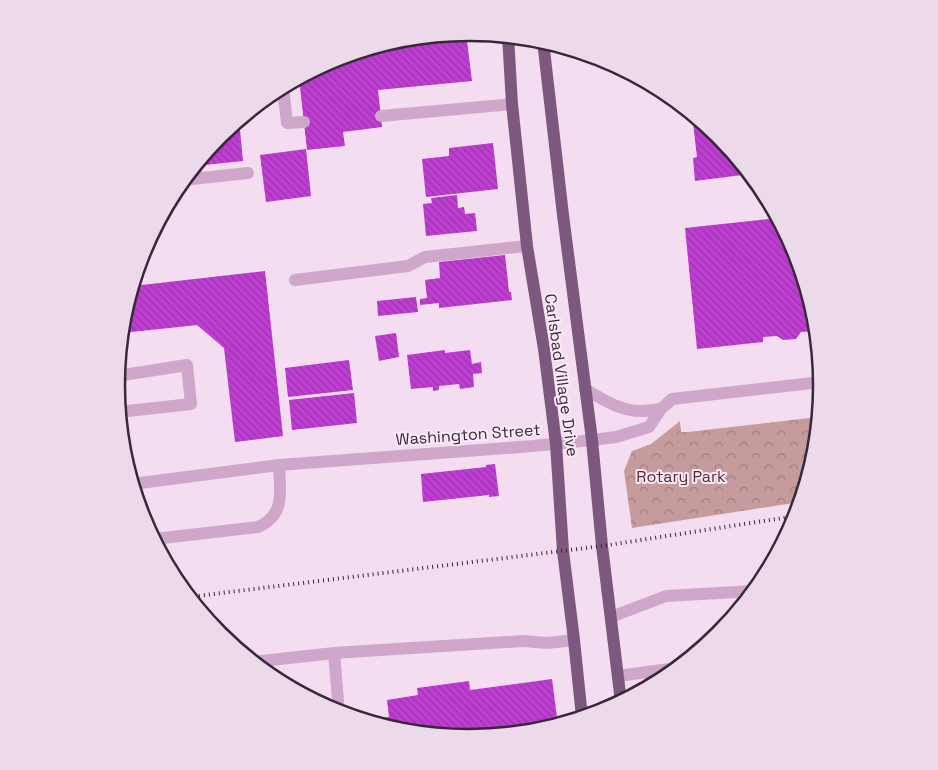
<svg xmlns="http://www.w3.org/2000/svg" width="938" height="770" font-family="'Space Grotesk',sans-serif">
<defs>
<pattern id="park-crowns" width="20" height="18" patternUnits="userSpaceOnUse" patternTransform="scale(1.25)"><rect width="20" height="18" fill="#c69b9d"/><path d="M2 6a3 3 0 1 1 6 0M12 15a3 3 0 1 1 6 0" fill="none" stroke="#a27e81"/></pattern>
<pattern id="building-back-hatch" width="6" height="6" patternUnits="userSpaceOnUse" patternTransform="scale(1.25)"><rect width="6" height="6" fill="#be3ed2"/><path d="M-1 5l2 2M0 0l6 6M5-1l2 2" fill="none" stroke="#9b34ab"/></pattern>
</defs>
<rect width="100%" height="100%" fill="#f5ddf1"/>
<polygon fill="url(#park-crowns)" points="818,417 815,454 800,502 632,528 624,471 632,451 651,444 680,421 681,432 688,432"/>
<g fill="url(#building-back-hatch)">
<polygon points="466,33 472,81 378,90 382,127 343,132 345,146 307,150 299,78 334,59 401,39"/>
<polygon points="692,114 718,136 750,174 695,181 693,158 697,157"/>
<polygon points="239,120 243,161 195,166 220,136"/>
<polygon points="493,143 498,189 426,197 422,159 449,156 449,148"/>
<polygon points="306,149 311,196 266,202 260,155"/>
<polygon points="457,195 458,208 464,207 465,214 475,213 477,231 426,236 423,204 432,203 431,198"/>
<polygon points="778,218 795,250 815,317 817,335 815,331 801,332 796,339 783,340 777,336 763,337 763,342 697,349 685,228"/>
<polygon points="505,255 509,292 511,292 512,300 439,308 439,303 420,305 420,299 427,298 425,280 440,278 439,262"/>
<polygon points="265,271 283,436 235,442 224,348 197,325 122,333 123,316 133,286"/>
<polygon points="416,297 418,312 378,316 377,301"/>
<polygon points="396,333 399,357 379,361 375,336"/>
<polygon points="445,350 445,353 470,350 472,364 481,362 482,373 473,374 474,387 460,389 459,384 439,386 439,390 433,391 433,387 411,389 407,355"/>
<polygon points="349,360 353,390 288,397 285,368"/>
<polygon points="354,393 357,423 292,430 289,400"/>
<polygon points="495,464 499,496 489,497 489,495 423,502 421,474 486,467 486,465"/>
<polygon points="552,679 558,725 546,727 547,728 537,731 469,737 400,731 380,725 379,718 389,717 387,700 418,695 417,688 469,681 470,690"/>
</g>
<g fill="none" stroke-linecap="round" stroke-linejoin="round">
<g stroke="#cfa7cb" stroke-width="12">
<polyline points="283,87 287,123 304,122"/>
<polyline points="381,116 512,104"/>
<polyline points="183,180 248,173"/>
<polyline points="295,280 408,266 425,257 527,246"/>
<polyline points="117,376 187,365 191,404 119,412"/>
<path d="M585,389C602,399 620,411 641,411C647,411 654,410 661,409"/>
<polyline points="592,440 616,437 649,427 661,409 672,399 821,382"/>
<path d="M154,539L258,527C286,515 280,490 279,465"/>
<polyline points="611,617 666,596 754,591"/>
<polyline points="334,653 339,712"/>
<polyline points="253,662 334,653 523,641 547,643 574,640"/>
<polyline points="618,676 677,668"/>
</g>
<polyline stroke="#cfa7cb" stroke-width="12" points="132,484 279,465 533,446 592,440"/>
<g stroke="#7c587e" stroke-width="12">
<polyline points="508,36 512,104 527,246 544,349 556,444 563,551 574,640 582,717"/>
<polyline points="543,41 563,215 592,440 602,546 621,702"/>
</g>
<polyline stroke="#39283a" stroke-width="4" stroke-dasharray="1 4" stroke-linecap="butt" points="189,597 602,546 796,516"/>
</g>
<g text-anchor="middle" stroke-width="4" stroke-linejoin="round" paint-order="stroke">
<g font-size="16" fill="#39283a" stroke="#fceaf9">
<text transform="translate(562 375) rotate(82)" y="6">Carlsbad Village Drive</text>
<text transform="translate(468 434) rotate(-4)" y="6">Washington Street</text>
</g>
<g font-size="16" fill="#5b292a" stroke="#fceaf9">
<text x="681" y="482">Rotary Park</text>
</g>
</g>
<path d="M0 0H938V770H0ZM125 385a344 344 0 1 1 688 0a344 344 0 1 1-688 0Z" fill="#ecdaea" fill-rule="evenodd"/>
<path fill="none" stroke="#39283a" stroke-width="2.5" d="M125 385a344 344 0 1 1 688 0a344 344 0 1 1-688 0Z"/>
</svg>
